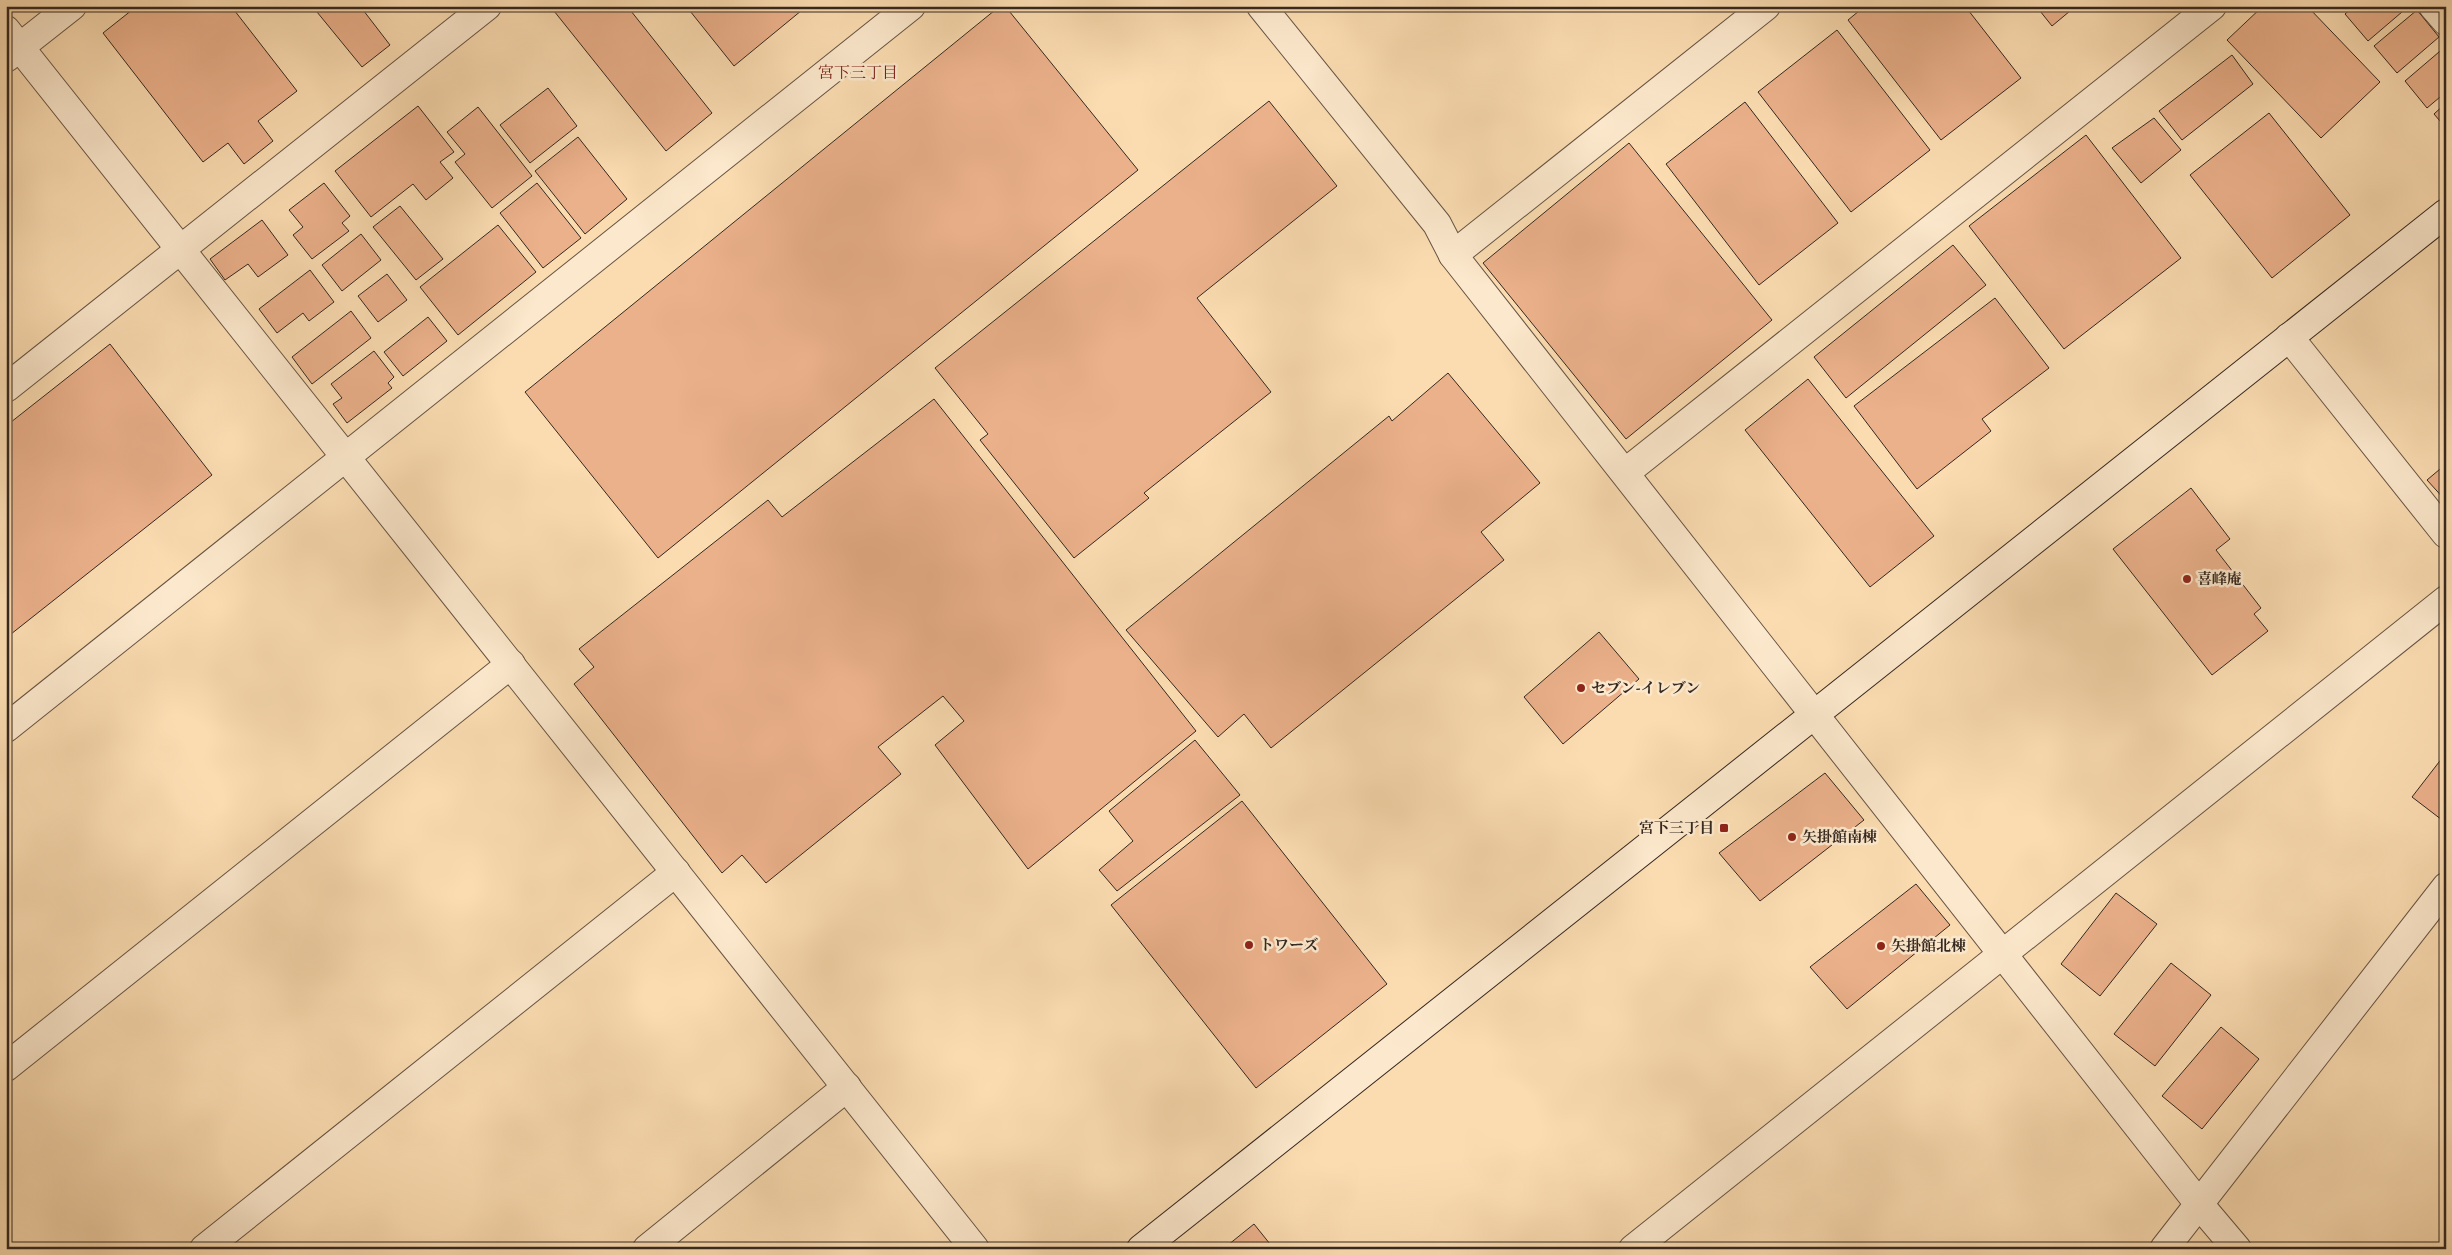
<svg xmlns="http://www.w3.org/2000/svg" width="2452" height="1255" font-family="Alegreya,'Noto Serif JP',serif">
<rect width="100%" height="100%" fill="#fbdcb1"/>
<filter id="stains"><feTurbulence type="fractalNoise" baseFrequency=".004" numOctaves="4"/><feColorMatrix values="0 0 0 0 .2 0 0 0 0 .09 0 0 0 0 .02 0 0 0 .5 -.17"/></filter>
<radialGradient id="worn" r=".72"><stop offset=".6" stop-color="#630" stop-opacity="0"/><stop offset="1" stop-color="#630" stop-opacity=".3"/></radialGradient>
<g fill="#ebb18b" stroke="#352820">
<polygon points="137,6 231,6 297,91 258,121 273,141 244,164 228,143 203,162 103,33"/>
<polygon points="324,6 360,6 390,45 362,67 317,12"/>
<polygon points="550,6 627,6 712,113 666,151"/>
<polygon points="686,6 807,6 734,66"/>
<polygon points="1000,6 1005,6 1138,170 658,558 525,392"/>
<polygon points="1865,6 1965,6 2021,78 1941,140 1848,20"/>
<polygon points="2036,6 2076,6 2052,26"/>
<polygon points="2263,6 2307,6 2380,82 2321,138 2227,40"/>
<polygon points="2354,6 2409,6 2368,41 2345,14"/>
<polygon points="2417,10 2439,37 2397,73 2374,46"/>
<polygon points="1837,30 1930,150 1851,212 1758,92"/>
<polygon points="2446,46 2446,92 2427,108 2405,81"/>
<polygon points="2232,55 2253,84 2182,140 2159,111"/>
<polygon points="548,88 577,126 530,163 500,125"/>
<polygon points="1269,101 1337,186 1197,298 1271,392 1144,493 1149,498 1074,558 980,440 988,434 935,368"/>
<polygon points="1745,102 1838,223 1759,285 1666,164"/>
<polygon points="2446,103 2446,128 2434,114"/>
<polygon points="418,106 454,152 440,162 453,178 426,200 413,184 371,217 335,171"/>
<polygon points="478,107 532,176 492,208 455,162 465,154 447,132"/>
<polygon points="2269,113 2350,215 2272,278 2190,175"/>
<polygon points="2154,118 2181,150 2141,183 2112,148"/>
<polygon points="2086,135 2181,258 2064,349 1969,226"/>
<polygon points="578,137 627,199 585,234 535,171"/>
<polygon points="1629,143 1772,320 1626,439 1483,263"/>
<polygon points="324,183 350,216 342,223 349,231 312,259 293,235 303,227 289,210"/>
<polygon points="537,183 581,238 543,268 500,213"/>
<polygon points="400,206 443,259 416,280 373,227"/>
<polygon points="262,220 288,255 258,277 248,264 225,280 210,259"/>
<polygon points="498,225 536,272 458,335 420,287"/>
<polygon points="361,234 381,260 342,291 322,265"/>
<polygon points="1953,245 1986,285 1846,398 1814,357"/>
<polygon points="310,270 334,302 309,321 303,313 277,333 259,309"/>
<polygon points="387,274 407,300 378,322 358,296"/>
<polygon points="1995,298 2049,368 1982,419 1991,431 1917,489 1854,406"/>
<polygon points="351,311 371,338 312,384 292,357"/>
<polygon points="428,317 447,341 403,376 384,352"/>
<polygon points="110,344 212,475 6,638 6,426"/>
<polygon points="374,351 394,377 388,383 392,388 347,423 333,404 342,398 331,384"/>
<polygon points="1448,373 1540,483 1481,532 1504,560 1271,748 1244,714 1218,737 1126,630 1389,416 1392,421"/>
<polygon points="1808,379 1934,536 1870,587 1745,430"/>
<polygon points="934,399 1196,731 1028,869 935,745 964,721 943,696 878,747 901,774 766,883 742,855 722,873 574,684 594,667 579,649 768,500 782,517"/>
<polygon points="2446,464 2446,501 2427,480"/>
<polygon points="2191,488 2230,539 2216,550 2261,608 2254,614 2268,631 2212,675 2113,549"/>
<polygon points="1599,632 1639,679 1563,744 1524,697"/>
<polygon points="1195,740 1240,795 1117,891 1099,870 1133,841 1109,811"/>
<polygon points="2446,753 2446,823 2412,797"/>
<polygon points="1825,773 1864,820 1760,901 1719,853"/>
<polygon points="1242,801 1387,984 1256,1088 1111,905"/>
<polygon points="1916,884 1950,925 1847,1009 1810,967"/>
<polygon points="2116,893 2157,924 2100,996 2061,964"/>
<polygon points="2171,963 2211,995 2155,1066 2114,1034"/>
<polygon points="2221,1027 2259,1059 2202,1129 2162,1096"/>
<polygon points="1254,1224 1274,1249 1223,1249"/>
</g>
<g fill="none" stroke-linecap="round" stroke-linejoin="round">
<g stroke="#654" stroke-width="30">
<g id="street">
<polyline points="1261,6 1437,224 1453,255 2199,1204 2237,1249"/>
<polyline points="2433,6 2446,21"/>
<polyline points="6,30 975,1249"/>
<polyline points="6,58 72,6"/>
<polyline points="1453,255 1766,6"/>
<polyline points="2289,337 2446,534"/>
<polyline points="6,388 487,6"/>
<polyline points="1626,472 2212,6"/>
<polyline points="6,728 911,6"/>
<polyline points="6,1067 511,664"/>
<polyline points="204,1249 676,872"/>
<polyline points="647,1249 847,1087"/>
<polyline points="1633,1249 2446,600"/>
<polyline points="2164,1249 2446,887"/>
</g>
</g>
<g stroke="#352820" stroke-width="30">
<polyline id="secondary" points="1141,1249 2446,213"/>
</g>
<use href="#street" stroke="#fce8cc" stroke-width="28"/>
<use href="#secondary" stroke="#fce8cc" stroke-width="28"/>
</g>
<g fill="#8f2418" stroke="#fce8cc" stroke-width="2">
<circle cx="2187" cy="579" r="5"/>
<circle cx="1581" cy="688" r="5"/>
<rect x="1719" y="823" width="10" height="10" rx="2.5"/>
<circle cx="1792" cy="837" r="5"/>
<circle cx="1249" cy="945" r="5"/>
<circle cx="1881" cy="946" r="5"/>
</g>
<g text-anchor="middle" stroke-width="5" stroke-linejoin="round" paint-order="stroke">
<g font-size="15" font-weight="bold" fill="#352820" stroke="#fce8cc" text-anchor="start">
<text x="2197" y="584">喜峰庵</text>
<text x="1591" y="693">セブン-イレブン</text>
<text x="1714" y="833" text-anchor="end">宮下三丁目</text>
<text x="1802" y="842">矢掛館南棟</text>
<text x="1259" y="950">トワーズ</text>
<text x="1891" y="951">矢掛館北棟</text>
</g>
<g font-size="16" fill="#7a1f14" stroke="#fce8cc">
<text x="858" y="78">宮下三丁目</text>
</g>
</g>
<rect width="2452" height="1255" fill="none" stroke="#fbdcb1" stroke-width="25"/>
<rect x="8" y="8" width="2437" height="1240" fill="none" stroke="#352820" stroke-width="2.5"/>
<rect x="12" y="12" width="2427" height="1230" fill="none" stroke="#352820"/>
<rect width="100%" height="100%" filter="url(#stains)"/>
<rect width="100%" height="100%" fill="url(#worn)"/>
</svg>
